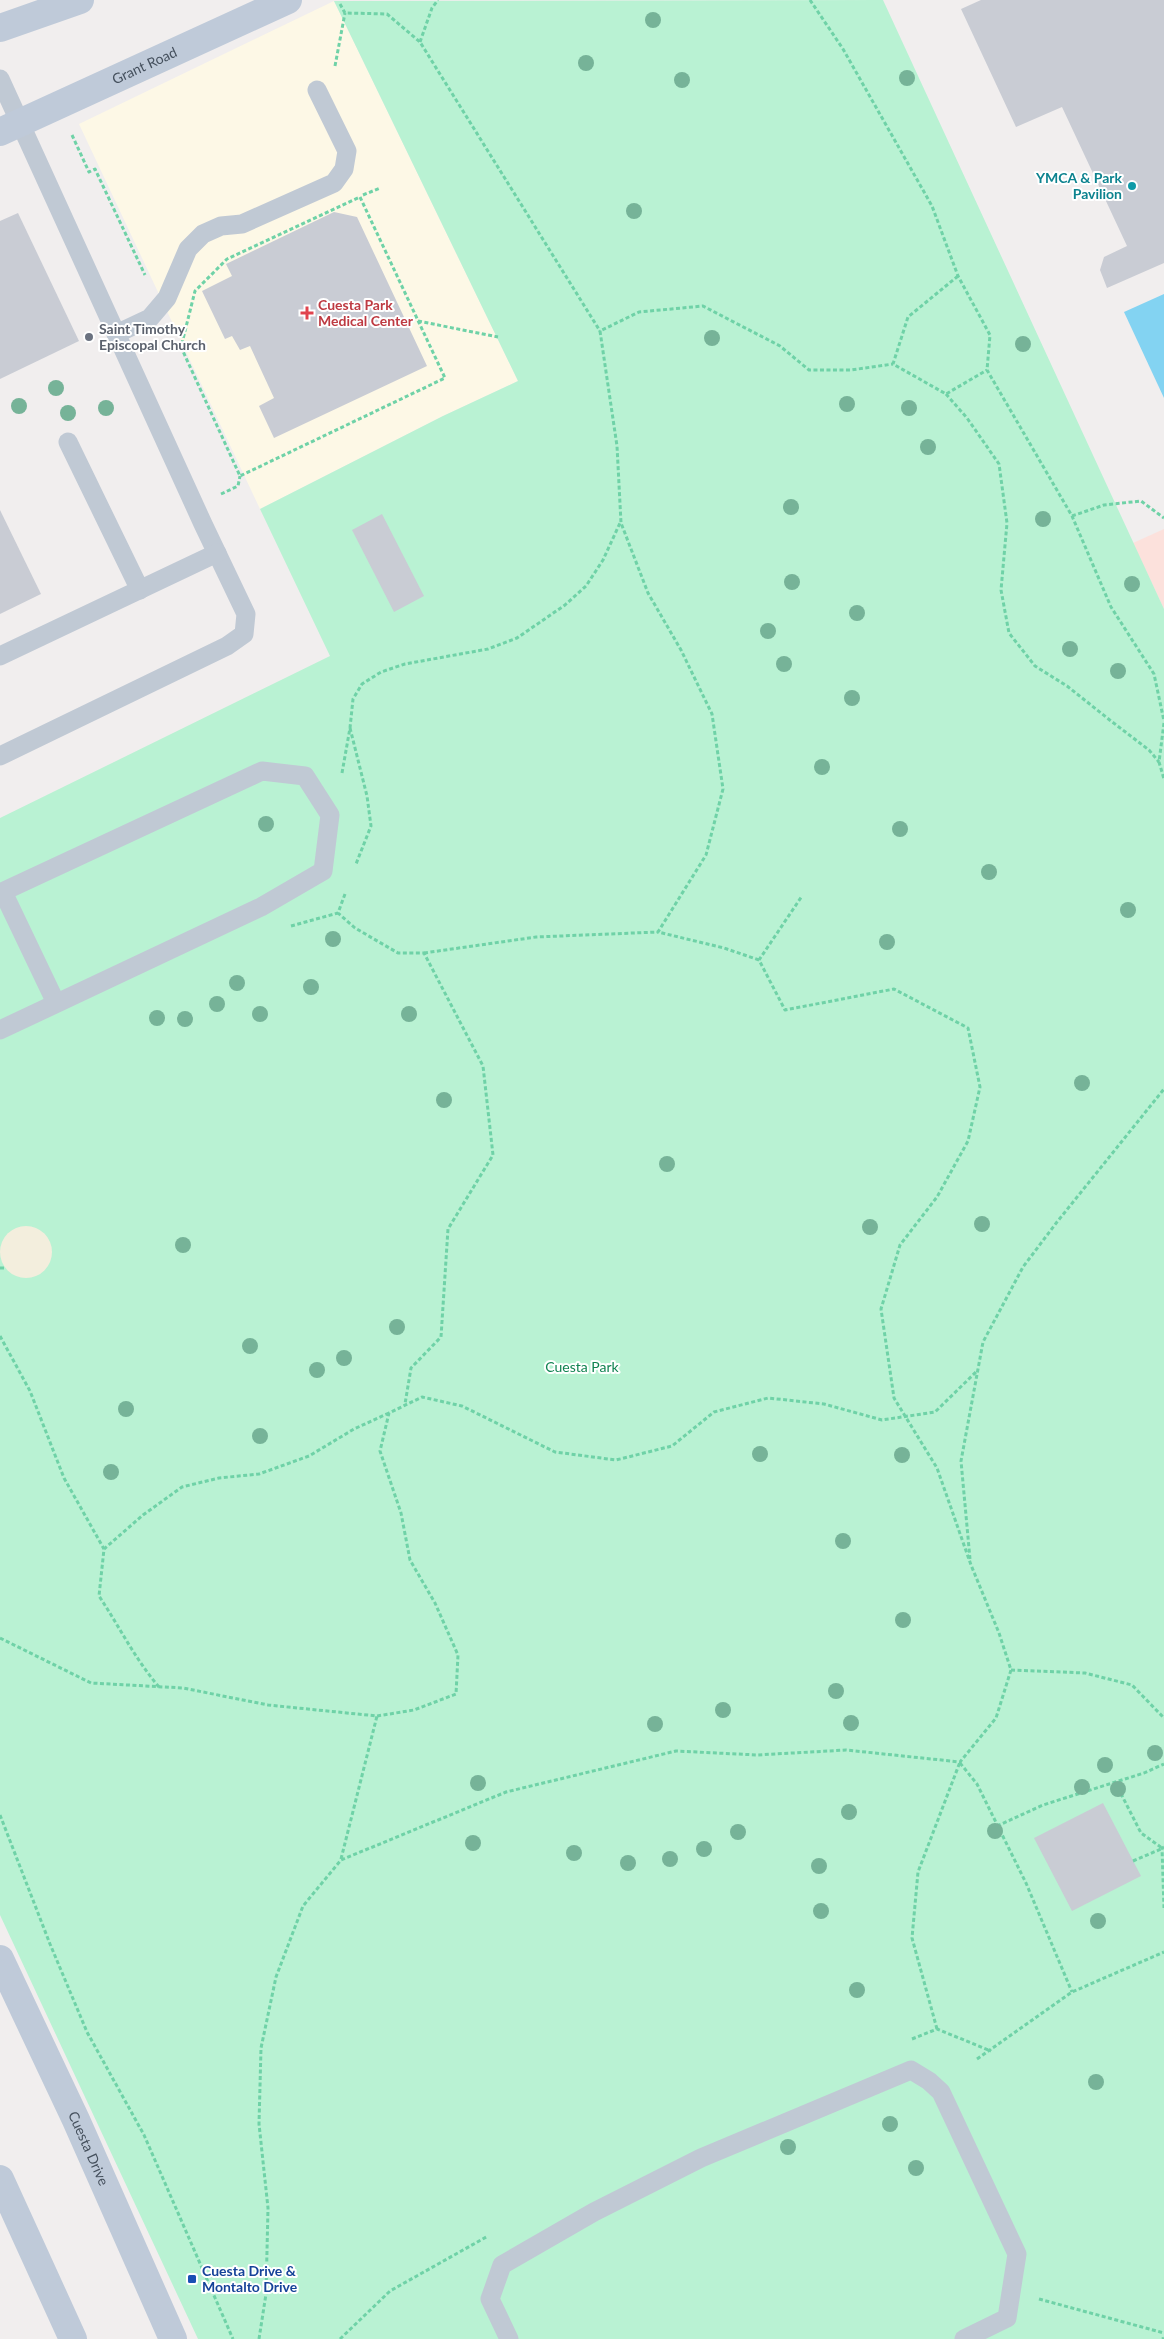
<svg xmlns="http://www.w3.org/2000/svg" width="1164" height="2339" font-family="Lato,sans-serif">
<rect width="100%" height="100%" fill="#f1eeee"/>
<polygon fill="#fdf8e6" points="334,1 518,381 443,416 260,509 79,124"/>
<polygon fill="#fce1dc" points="1164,529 1164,609 1133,543"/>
<polygon fill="#b9f2d3" points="883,0 1164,609 1164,2339 198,2339 0,1915 0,818 330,656 260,509 443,416 518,381 334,1"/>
<circle fill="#f3eedd" cx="26" cy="1252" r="26"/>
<polygon fill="#83d3f2" points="1164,294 1164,398 1124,312"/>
<g fill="#c9ccd4">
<polygon points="981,0 1164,0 1164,263 1107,288 1100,270 1104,257 1127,246 1062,107 1016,127 961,9"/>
<polygon points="334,212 357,217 427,366 274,438 259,406 274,398 250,346 240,350 232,336 225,339 202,291 232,276 226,264"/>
<polygon points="18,213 79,341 0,379 0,221"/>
<polygon points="0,510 41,594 0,614"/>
<polygon points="382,514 424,596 394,612 352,530"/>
<polygon points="1103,1803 1141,1876 1072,1911 1034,1838"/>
</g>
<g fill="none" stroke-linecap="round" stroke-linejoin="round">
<g stroke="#6fd2a7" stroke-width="3" stroke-dasharray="4 2.5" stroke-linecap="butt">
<polyline points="810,0 843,49 932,206 958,276 990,335 987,370 1072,516 1111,607 1154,674 1164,721"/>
<polyline points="340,4 345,13 387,14 420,42 600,331"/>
<polyline points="420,42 432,8 438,0"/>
<polyline points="335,66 345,13"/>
<polyline points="72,135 89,172 95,169 145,275"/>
<polyline points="363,195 380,188"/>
<polygon points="360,197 445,378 240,476 181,347 195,291 227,259"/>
<polyline points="958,276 908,317 893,364 946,394 987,370"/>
<polyline points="418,321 498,337"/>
<polyline points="946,394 967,418 999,464 1007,523 1001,590 1009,633 1035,666 1067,686 1111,721 1149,750 1159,762"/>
<polyline points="221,494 238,486 240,476"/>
<polyline points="1072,516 1104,505 1141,501 1164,518"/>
<polyline points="1164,723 1159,762 1164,779"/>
<polyline points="350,728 367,796 371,826 356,864"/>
<polyline points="342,773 350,728 353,699 362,684 381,672 405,664 488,649 517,638 565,605 586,586 603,560 620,523"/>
<polyline points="345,894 338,913 355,928 398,953 424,953 483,1066 493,1155 448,1229 441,1337 411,1368 405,1404"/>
<polyline points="291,926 338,913"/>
<polyline points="424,953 536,937 658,932"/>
<polyline points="759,960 724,948 658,932 706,855 723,789 712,714 681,650 648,593 621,523 617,446 600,331 639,312 703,306 780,346 809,370 851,370 893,364"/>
<polyline points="0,1268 6,1268"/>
<polyline points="0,1336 30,1391 64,1478 104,1549"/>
<polyline points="970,1559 961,1461 983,1342 1023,1267 1057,1222 1164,1089"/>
<polyline points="0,1638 91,1683 183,1688 268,1705 377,1716 414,1710 456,1694 458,1655 435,1603 410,1560 401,1513 380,1451 389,1413 422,1397 462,1406 555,1452 616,1460 672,1446 714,1412 768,1398 824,1404 882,1420 935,1412 978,1370"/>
<polyline points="1011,1670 1085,1673 1132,1685 1164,1718"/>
<path d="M159,1687C135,1659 119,1626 99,1596L104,1549L143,1515L182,1487L219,1478L259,1474L309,1456L354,1429L389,1413"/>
<polyline points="960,1763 977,1784 1026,1883 1072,1992"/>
<polyline points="1115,1782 1141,1833 1162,1848"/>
<polyline points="0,1815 50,1944 87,2032 144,2135 233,2339"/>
<polyline points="997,1826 1043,1805 1144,1773 1164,1764"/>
<polyline points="1164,1847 1162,1848 1164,1908"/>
<polyline points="341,1859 377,1716"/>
<polyline points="1133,1861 1161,1849"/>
<polyline points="937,2029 912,1938 918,1872 960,1762"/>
<polyline points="912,2039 937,2029 991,2051"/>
<polyline points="977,2059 1072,1992 1164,1952"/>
<polyline points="1039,2299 1164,2333"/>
<polyline points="259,2339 266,2294 268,2208 259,2124 261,2048 276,1977 303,1906 341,1860 506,1792 676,1751 757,1755 846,1750 960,1762 996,1718 1011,1670 999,1633 971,1565 937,1468 894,1398 881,1309 900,1245 937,1197 968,1141 980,1087 968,1028 894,989 785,1010 759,960 802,896"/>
<polyline points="340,2339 390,2291 488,2236"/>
<polyline points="1162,2339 1164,2338"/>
</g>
<g stroke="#c0c9d4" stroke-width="19">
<polyline points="0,79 203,524 246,614 244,634 227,646 0,756"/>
<polyline points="116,334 150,318 167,298 188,249 203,234 221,226 242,224 334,183 344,169 347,151 317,90"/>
<polyline points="68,442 140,590"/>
<polyline points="0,656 217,553"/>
<polyline points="3,892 56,1003"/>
<polyline points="0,893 262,771 305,776 330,815 323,871 261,907 0,1030"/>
<polyline points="509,2339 490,2299 502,2265 594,2212 701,2158 911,2070 929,2081 941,2092 1017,2254 1007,2318 964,2339"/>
</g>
<g stroke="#bfcad9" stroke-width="28">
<polyline points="0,28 80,0"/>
<path id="s1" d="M0,132L288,0"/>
<path id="s2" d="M0,1959L76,2120L173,2339"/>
<polyline points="0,2179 73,2339"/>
</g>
</g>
<g fill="#76b398">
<circle cx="653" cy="20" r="8"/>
<circle cx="586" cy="63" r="8"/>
<circle cx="907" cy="78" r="8"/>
<circle cx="682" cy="80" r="8"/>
<circle cx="634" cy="211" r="8"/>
<circle cx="712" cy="338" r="8"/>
<circle cx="1023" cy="344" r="8"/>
<circle cx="56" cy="388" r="8"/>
<circle cx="847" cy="404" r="8"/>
<circle cx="19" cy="406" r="8"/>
<circle cx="106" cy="408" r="8"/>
<circle cx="909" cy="408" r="8"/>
<circle cx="68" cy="413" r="8"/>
<circle cx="928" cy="447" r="8"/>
<circle cx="791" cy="507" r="8"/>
<circle cx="1043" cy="519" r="8"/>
<circle cx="792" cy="582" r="8"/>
<circle cx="1132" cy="584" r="8"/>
<circle cx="857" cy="613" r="8"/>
<circle cx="768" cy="631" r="8"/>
<circle cx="1070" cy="649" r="8"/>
<circle cx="784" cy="664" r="8"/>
<circle cx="1118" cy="671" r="8"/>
<circle cx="852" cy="698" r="8"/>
<circle cx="822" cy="767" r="8"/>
<circle cx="266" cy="824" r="8"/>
<circle cx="900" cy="829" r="8"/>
<circle cx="989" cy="872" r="8"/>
<circle cx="1128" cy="910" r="8"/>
<circle cx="333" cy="939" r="8"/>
<circle cx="887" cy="942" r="8"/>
<circle cx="237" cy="983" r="8"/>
<circle cx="311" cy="987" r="8"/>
<circle cx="217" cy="1004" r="8"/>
<circle cx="260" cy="1014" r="8"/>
<circle cx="409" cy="1014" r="8"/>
<circle cx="157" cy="1018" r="8"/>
<circle cx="185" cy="1019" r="8"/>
<circle cx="1082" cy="1083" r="8"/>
<circle cx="444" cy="1100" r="8"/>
<circle cx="667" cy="1164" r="8"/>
<circle cx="982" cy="1224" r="8"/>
<circle cx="870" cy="1227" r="8"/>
<circle cx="183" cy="1245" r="8"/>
<circle cx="397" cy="1327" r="8"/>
<circle cx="250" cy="1346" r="8"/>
<circle cx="344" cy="1358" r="8"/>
<circle cx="317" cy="1370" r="8"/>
<circle cx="126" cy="1409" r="8"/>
<circle cx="260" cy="1436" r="8"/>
<circle cx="760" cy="1454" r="8"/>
<circle cx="902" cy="1455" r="8"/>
<circle cx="111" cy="1472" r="8"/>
<circle cx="843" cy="1541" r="8"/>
<circle cx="903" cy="1620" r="8"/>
<circle cx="836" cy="1691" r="8"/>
<circle cx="723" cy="1710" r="8"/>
<circle cx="851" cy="1723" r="8"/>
<circle cx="655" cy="1724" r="8"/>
<circle cx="1155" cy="1753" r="8"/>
<circle cx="1105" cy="1765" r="8"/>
<circle cx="478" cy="1783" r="8"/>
<circle cx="1082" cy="1787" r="8"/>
<circle cx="1118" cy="1789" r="8"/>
<circle cx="849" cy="1812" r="8"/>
<circle cx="995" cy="1831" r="8"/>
<circle cx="738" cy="1832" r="8"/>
<circle cx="473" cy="1843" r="8"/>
<circle cx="704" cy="1849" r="8"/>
<circle cx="574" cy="1853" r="8"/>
<circle cx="670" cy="1859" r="8"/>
<circle cx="628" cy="1863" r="8"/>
<circle cx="819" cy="1866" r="8"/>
<circle cx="821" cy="1911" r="8"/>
<circle cx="1098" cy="1921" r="8"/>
<circle cx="857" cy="1990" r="8"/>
<circle cx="1096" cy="2082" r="8"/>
<circle cx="890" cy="2124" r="8"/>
<circle cx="788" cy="2147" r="8"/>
<circle cx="916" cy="2168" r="8"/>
</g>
<circle fill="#0f9aa8" stroke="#fff" stroke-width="2" cx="1132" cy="186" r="5"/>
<path fill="#e0444e" stroke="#fff" stroke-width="2" d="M304.5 305.5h5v5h5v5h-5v5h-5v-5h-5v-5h5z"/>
<circle fill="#6b7280" stroke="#fff" stroke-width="2" cx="89" cy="337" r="5"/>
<rect fill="#1a4fb4" stroke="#fff" stroke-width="2" x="187" y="2274" width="10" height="10" rx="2.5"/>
<g text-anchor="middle" stroke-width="4" stroke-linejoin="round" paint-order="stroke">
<g font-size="14" fill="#45505d" stroke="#fff">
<text dy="5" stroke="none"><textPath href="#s1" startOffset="159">Grant Road</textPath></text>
<text dy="5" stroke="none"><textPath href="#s2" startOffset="209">Cuesta Drive</textPath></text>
</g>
<g font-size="14" font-weight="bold" fill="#0d838f" stroke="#fff" text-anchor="end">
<text x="1122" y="183">YMCA &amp; Park<tspan x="1122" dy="16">Pavilion</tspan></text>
</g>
<g font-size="14" font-weight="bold" fill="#be3a42" stroke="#fff" text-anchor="start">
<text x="318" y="310">Cuesta Park<tspan x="318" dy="16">Medical Center</tspan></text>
</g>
<g font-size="14" font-weight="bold" fill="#5b616d" stroke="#fff" text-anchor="start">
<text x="99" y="334">Saint Timothy<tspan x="99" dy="16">Episcopal Church</tspan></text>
</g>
<g font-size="14" fill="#118351" stroke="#fff">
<text x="582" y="1372">Cuesta Park</text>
</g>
<g font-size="14" font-weight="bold" fill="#164399" stroke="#fff" text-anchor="start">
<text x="202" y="2276">Cuesta Drive &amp;<tspan x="202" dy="16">Montalto Drive</tspan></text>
</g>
</g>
</svg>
